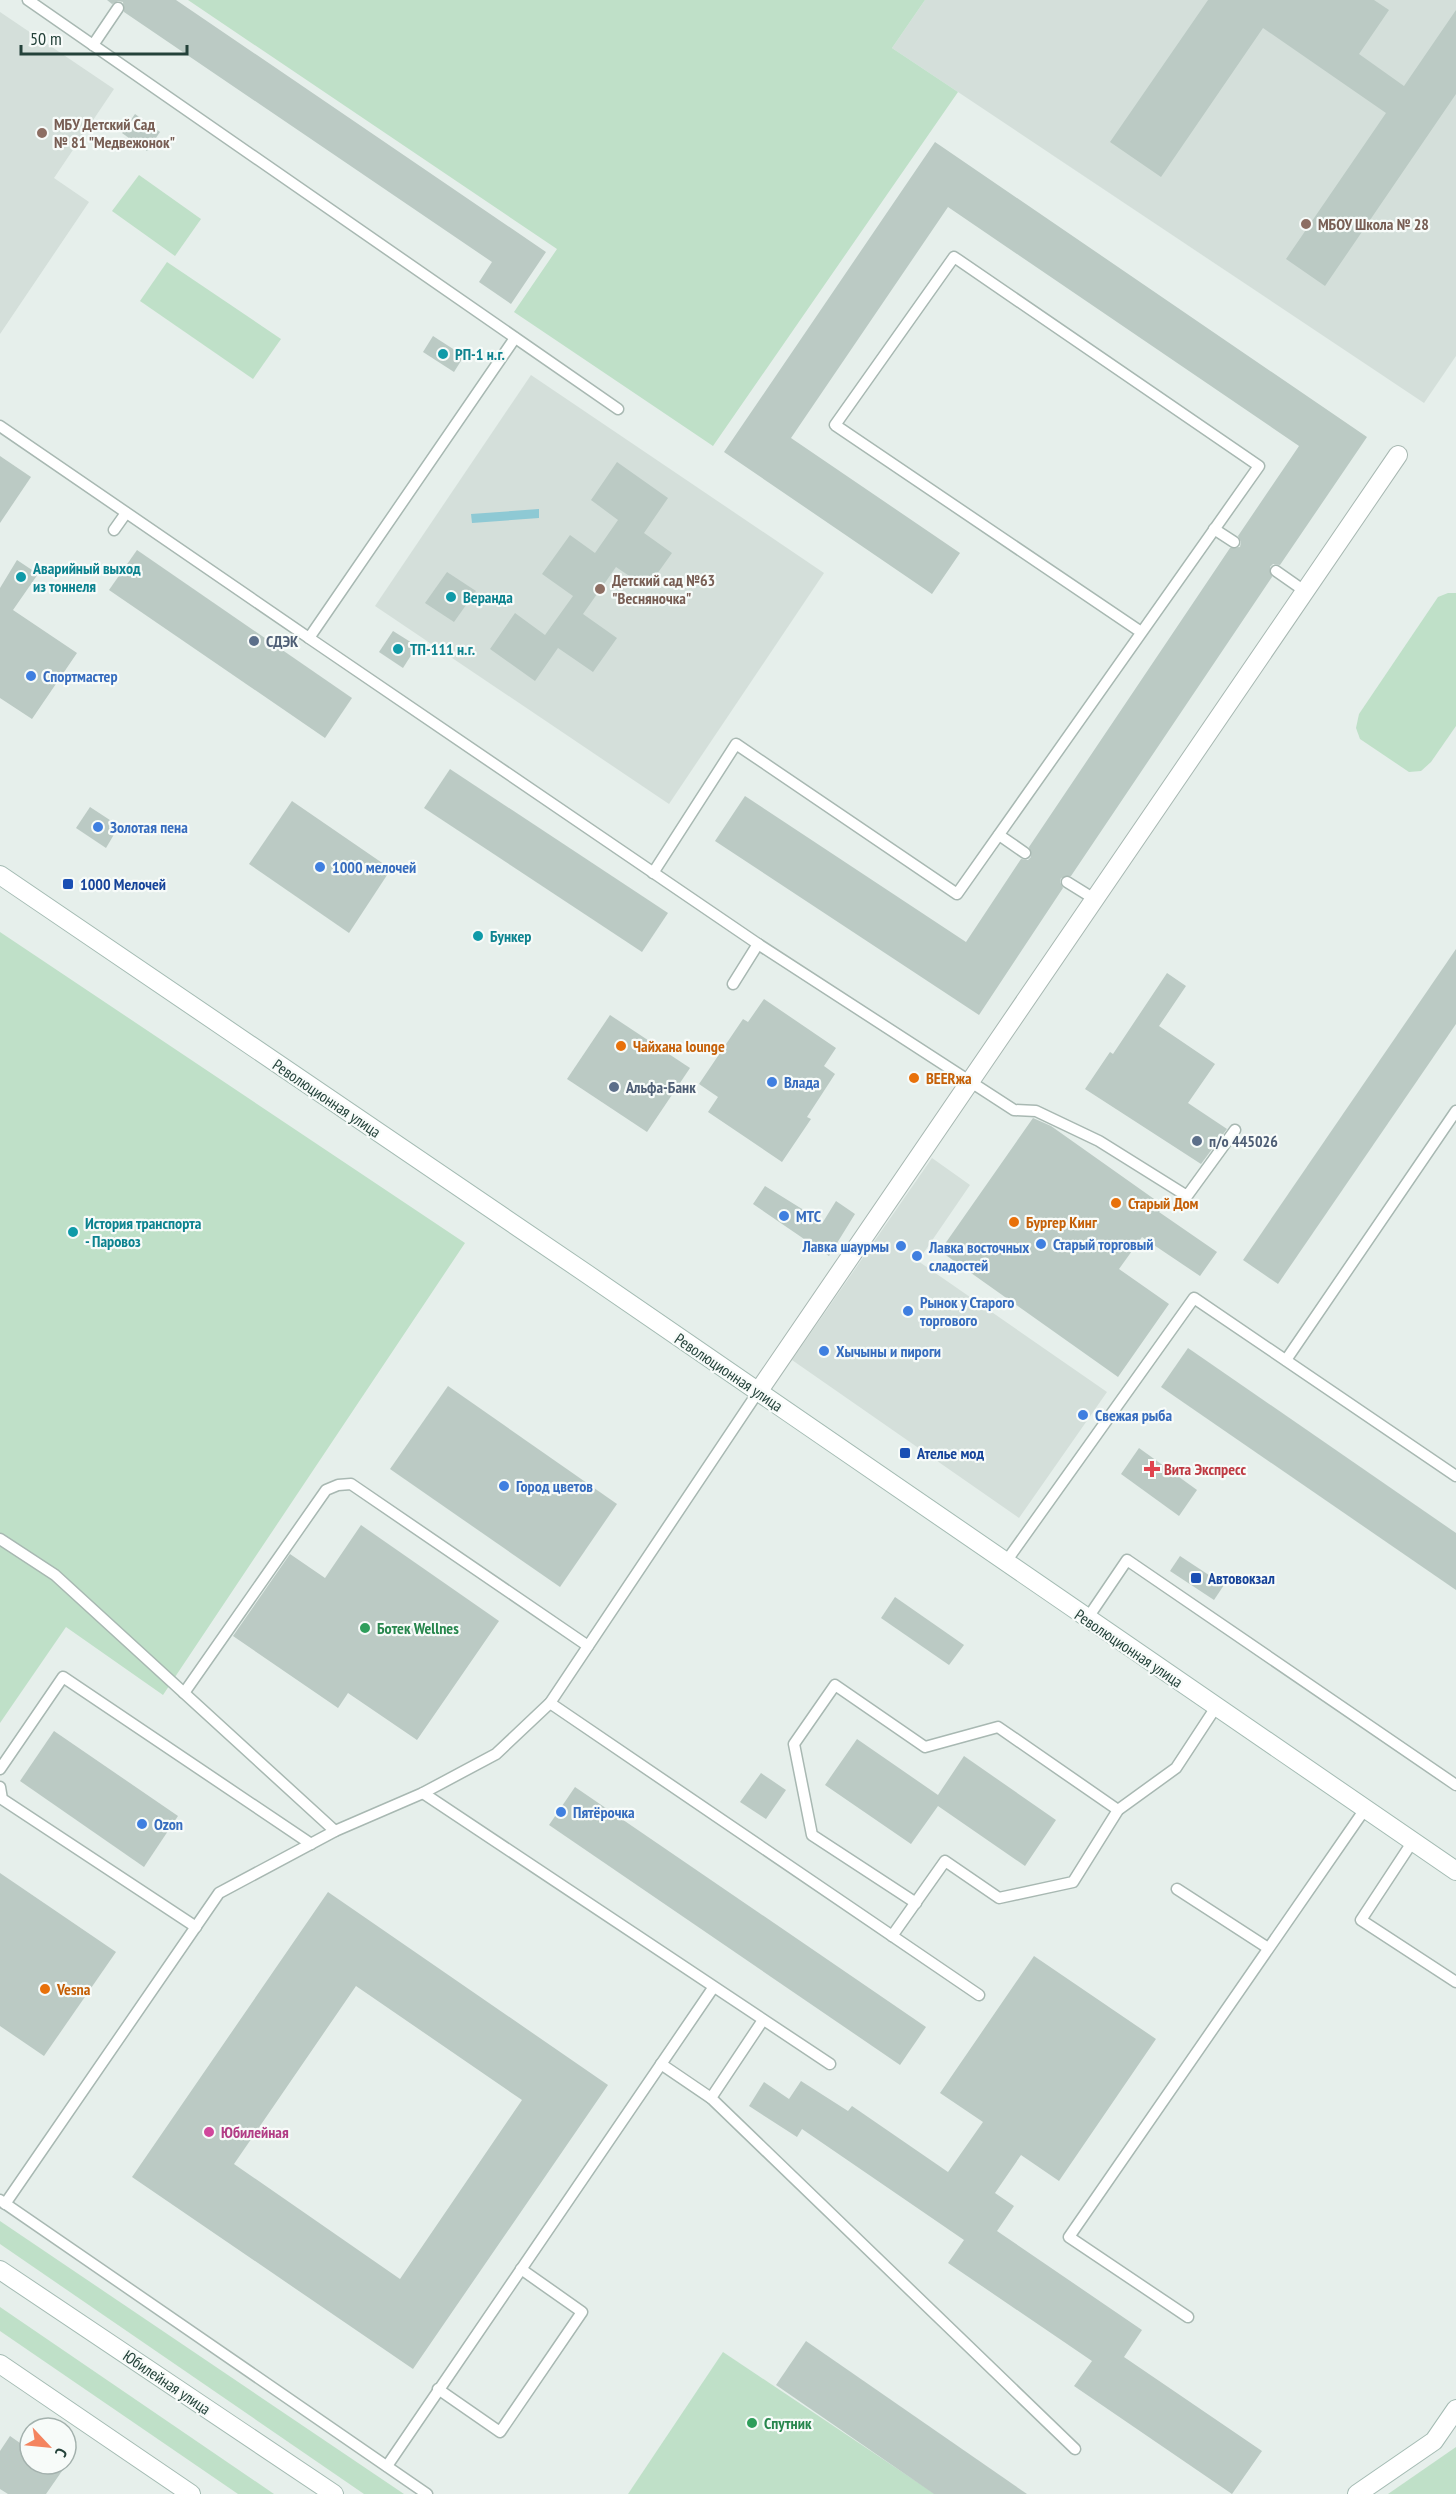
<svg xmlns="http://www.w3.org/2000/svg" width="1456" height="2494" font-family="'PT Sans Narrow',sans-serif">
<rect width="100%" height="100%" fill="#e6efeb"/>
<g fill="#d4dfda">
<polygon points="925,0 1456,0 1456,356 1424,403 892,48"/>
<polygon points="0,12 114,89 54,178 89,202 0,334"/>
<polygon points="531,375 824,573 669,804 375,606"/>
<polygon points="932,1158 970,1185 918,1261 1107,1392 1019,1518 792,1360"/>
</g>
<g fill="#bfe0c8">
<polygon points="188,0 925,0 892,48 958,92 713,446 514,312 557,249"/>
<polygon points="139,175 201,219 175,256 112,211"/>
<polygon points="167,262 281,339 253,379 140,301"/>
<polygon points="1448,593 1456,593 1456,726 1431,762 1421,771 1409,772 1360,739 1356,728 1359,714 1438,597"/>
<polygon points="0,932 465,1243 163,1695 66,1627 0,1723"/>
<polygon points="0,2221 404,2494 364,2494 0,2244"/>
<polygon points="0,2307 274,2494 238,2494 0,2331"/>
<polygon points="723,2352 935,2494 628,2494"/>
<polygon points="1456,2447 1456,2494 1388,2494"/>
</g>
<polygon fill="#8ec9d4" points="539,509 539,518 472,523 471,514"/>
<g fill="#bbcac4" fill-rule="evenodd">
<polygon points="107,0 176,0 546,252 511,304 479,282 492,262 124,12 123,2 118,1 112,4"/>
<polygon points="1208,0 1374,0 1389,10 1359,54 1404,86 1456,10 1456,94 1325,286 1286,259 1386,113 1263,28 1161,177 1110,142"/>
<polygon points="135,114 160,132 147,151 122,133"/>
<polygon points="935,142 1367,437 1280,565 1273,564 1270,567 1272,577 1071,876 1061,878 1060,882 1063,888 979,1015 715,841 745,796 966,942 1021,859 1028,860 1031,857 1029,847 1230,548 1240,547 1241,542 1238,536 1299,446 948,207 791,438 960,553 932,594 724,452"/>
<polygon points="433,336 464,356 454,372 423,352"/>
<polygon points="0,456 31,477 0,523"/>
<polygon points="617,462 668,498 644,533 672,553 647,588 616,567 583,614 617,638 593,672 558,648 535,681 490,649 515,613 545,635 573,596 542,574 570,535 595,553 618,520 591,500"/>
<polygon points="137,550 352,698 325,738 109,590"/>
<polygon points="17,560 38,574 13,610 77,653 32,719 0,698 0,588"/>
<polygon points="447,572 476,591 454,622 425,603"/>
<polygon points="393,631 417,646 403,668 379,652"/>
<polygon points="450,769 668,913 642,952 424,808"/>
<polygon points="292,801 391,869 349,933 249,864"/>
<polygon points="90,807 119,826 106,848 76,828"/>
<polygon points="1456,949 1456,1024 1278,1284 1243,1260"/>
<polygon points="1167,973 1186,986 1159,1026 1215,1064 1188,1103 1227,1129 1201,1164 1085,1089 1110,1052 1113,1054"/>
<polygon points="764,999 836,1048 824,1066 835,1074 807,1117 811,1119 782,1162 708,1112 718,1097 699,1084 743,1019 748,1022"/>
<polygon points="610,1015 690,1068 647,1132 567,1079"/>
<polygon points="1033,1118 1051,1126 1164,1206 1159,1212 1217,1252 1200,1276 1142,1237 1119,1269 1169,1304 1118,1377 940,1251"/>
<polygon points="765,1186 823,1222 836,1201 855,1214 829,1256 753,1204"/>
<polygon points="1188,1348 1456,1533 1456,1590 1161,1387"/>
<polygon points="448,1386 617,1504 560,1587 390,1469"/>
<polygon points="1139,1448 1197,1490 1179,1516 1121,1474"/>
<polygon points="361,1525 499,1621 417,1740 348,1693 338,1708 233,1636 290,1554 325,1578"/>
<polygon points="1180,1556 1224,1585 1214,1600 1170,1571"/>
<polygon points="895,1597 964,1645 949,1665 881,1618"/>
<polygon points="54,1731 178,1816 144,1867 20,1781"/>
<polygon points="857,1739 938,1795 964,1756 1056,1820 1025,1866 938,1806 911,1844 825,1785"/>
<polygon points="761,1773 786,1790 766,1819 740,1802"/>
<polygon points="575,1787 926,2027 900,2065 549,1825"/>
<polygon points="0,1873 116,1952 44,2056 0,2026"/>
<path d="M328,1892L608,2085L413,2369L132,2177ZM356,1986L522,2100L400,2279L234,2164Z"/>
<polygon points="1034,1956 1156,2039 1059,2181 1021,2155 995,2193 1014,2206 997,2231 1142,2330 1124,2357 1262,2451 1232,2494 1074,2386 1092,2361 948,2263 964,2240 802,2129 797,2137 749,2106 764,2082 789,2099 801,2081 848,2111 852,2106 948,2172 983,2122 940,2093"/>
<polygon points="806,2341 1027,2494 934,2494 776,2385"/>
<polygon points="10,2436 30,2450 30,2464 51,2464 62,2471 46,2494 8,2494 0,2489 0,2451"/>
</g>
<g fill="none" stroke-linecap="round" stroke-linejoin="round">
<g stroke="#a8b8b2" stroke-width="13">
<g id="lane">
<polyline points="28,0 618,409"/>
<polyline points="93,45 118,8"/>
<polyline points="0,426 309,638 515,338"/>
<polyline points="1214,529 1234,542"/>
<polyline points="114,530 126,513"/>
<polyline points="1276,571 1306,592"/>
<polyline points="309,638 758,944 1014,1110 1036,1111 1099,1141 1187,1196 1235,1130"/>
<polyline points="999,835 1025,853"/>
<polyline points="653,873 736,744 957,894 1259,466 954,257 835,425 1141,632"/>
<polyline points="1067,882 1096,900"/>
<polyline points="733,984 758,944"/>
<polyline points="1286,1360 1456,1111"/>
<polyline points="0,1539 55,1575 335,1831"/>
<polyline points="1005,1563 1194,1298 1456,1476"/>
<polyline points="1087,1619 1127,1560 1456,1785"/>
<polyline points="184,1693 326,1490 338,1485 351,1484 588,1646"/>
<polyline points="550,1703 979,1995"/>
<polyline points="0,1769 63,1677 311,1844"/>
<polyline points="0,1787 2,1799 196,1927"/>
<polyline points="423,1793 830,2064"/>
<polyline points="1413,1841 1361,1920 1456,1982"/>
<polyline points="1177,1889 1268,1948"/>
<polyline points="916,1903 812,1835 794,1744 835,1685 925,1747 998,1727 1118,1810"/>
<polyline points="892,1936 945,1861 999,1898 1073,1882 1118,1810 1176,1768 1216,1707"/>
<polyline points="661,2064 711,2098 1075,2449"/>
<polyline points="711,2098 763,2020"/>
<polyline points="0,2200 427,2494"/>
<polyline points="5,2204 219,1893 335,1831 423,1793 496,1754 550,1703 758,1392"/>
<polyline points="1188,2317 1069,2237 1365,1809"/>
<polyline points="438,2389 500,2432 582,2312 521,2269"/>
<polyline points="387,2466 713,1988"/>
</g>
</g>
<g stroke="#a8b8b2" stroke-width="20">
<polyline id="street" points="758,1392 1398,455"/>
</g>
<g stroke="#a4bbb3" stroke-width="20">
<g id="secondary">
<polyline points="0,875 587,1274 1456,1871"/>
<polyline points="0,2270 334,2494"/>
<polyline points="0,2364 191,2494"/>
<polyline points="1357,2494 1434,2441 1456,2409"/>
</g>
</g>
<use href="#lane" stroke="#fff" stroke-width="10"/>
<use href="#street" stroke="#fff" stroke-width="18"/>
<use href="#secondary" stroke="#fff" stroke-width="18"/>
</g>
<g fill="#8d6e63" stroke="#f7fbf9" stroke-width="2">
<circle cx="42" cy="133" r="6"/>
<circle cx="1306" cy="224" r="6"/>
<circle cx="600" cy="589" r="6"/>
</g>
<g fill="#0f9aa8" stroke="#f7fbf9" stroke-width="2">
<circle cx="443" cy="354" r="6"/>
<circle cx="21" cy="577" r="6"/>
<circle cx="451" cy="597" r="6"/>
<circle cx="398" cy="649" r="6"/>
<circle cx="478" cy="936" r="6"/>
<circle cx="73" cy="1232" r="6"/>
</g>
<g fill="#5c6f8a" stroke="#f7fbf9" stroke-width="2">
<circle cx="254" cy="641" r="6"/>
<circle cx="614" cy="1087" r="6"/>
<circle cx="1197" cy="1141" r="6"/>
</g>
<g fill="#3f7fe0" stroke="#f7fbf9" stroke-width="2">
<circle cx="31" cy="676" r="6"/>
<circle cx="98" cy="827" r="6"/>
<circle cx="320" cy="867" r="6"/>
<circle cx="772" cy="1082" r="6"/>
<circle cx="784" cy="1216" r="6"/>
<circle cx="1041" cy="1244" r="6"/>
<circle cx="901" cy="1246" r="6"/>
<circle cx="917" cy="1256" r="6"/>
<circle cx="908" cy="1311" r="6"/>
<circle cx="824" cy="1351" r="6"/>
<circle cx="1083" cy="1415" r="6"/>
<circle cx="504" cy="1486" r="6"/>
<circle cx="561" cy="1812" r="6"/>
<circle cx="142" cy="1824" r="6"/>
</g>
<g fill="#1a4fb4" stroke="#f7fbf9" stroke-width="2">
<rect x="62" y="878" width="12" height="12" rx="3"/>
<rect x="899" y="1447" width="12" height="12" rx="3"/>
<rect x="1190" y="1572" width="12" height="12" rx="3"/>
</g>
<g fill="#e8710a" stroke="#f7fbf9" stroke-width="2">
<circle cx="621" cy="1046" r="6"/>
<circle cx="914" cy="1078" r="6"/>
<circle cx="1116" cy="1203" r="6"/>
<circle cx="1014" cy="1222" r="6"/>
<circle cx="45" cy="1989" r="6"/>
</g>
<path fill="#e0444e" stroke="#f7fbf9" stroke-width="2" d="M1149 1460h6v6h6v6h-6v6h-6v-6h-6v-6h6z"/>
<g fill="#2e9e5b" stroke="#f7fbf9" stroke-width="2">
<circle cx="365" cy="1628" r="6"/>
<circle cx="752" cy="2423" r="6"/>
</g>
<circle fill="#d1479c" stroke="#f7fbf9" stroke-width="2" cx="209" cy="2132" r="6"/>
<g text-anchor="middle" stroke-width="4.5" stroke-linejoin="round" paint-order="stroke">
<g font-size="16" font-weight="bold" fill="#785e54" stroke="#f7fbf9" text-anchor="start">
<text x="54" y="130">МБУ Детский Сад<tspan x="54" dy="18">№ 81 "Медвежонок"</tspan></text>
<text x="1318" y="230">МБОУ Школа № 28</text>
<text x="612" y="586">Детский сад №63<tspan x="612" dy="18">"Весняночка"</tspan></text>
</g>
<g font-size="16" font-weight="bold" fill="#0d838f" stroke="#f7fbf9" text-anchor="start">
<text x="455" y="360">РП-1 н.г.</text>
<text x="33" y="574">Аварийный выход<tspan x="33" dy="18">из тоннеля</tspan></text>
<text x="463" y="603">Веранда</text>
<text x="410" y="655">ТП-111 н.г.</text>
<text x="490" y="942">Бункер</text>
<text x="85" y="1229">История транспорта<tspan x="85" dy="18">- Паровоз</tspan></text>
</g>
<g font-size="16" font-weight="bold" fill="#4e5e75" stroke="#f7fbf9" text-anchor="start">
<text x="266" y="647">СДЭК</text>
<text x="626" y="1093">Альфа-Банк</text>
<text x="1209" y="1147">п/о 445026</text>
</g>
<g font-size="16" font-weight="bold" fill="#366cbe" stroke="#f7fbf9" text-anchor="start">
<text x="43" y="682">Спортмастер</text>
<text x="110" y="833">Золотая пена</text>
<text x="332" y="873">1000 мелочей</text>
<text x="784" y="1088">Влада</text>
<text x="796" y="1222">МТС</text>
<text x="1053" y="1250">Старый торговый</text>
<text x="889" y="1252" text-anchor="end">Лавка шаурмы</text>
<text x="929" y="1253">Лавка восточных<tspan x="929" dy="18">сладостей</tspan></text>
<text x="920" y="1308">Рынок у Старого<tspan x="920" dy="18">торгового</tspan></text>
<text x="836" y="1357">Хычыны и пироги</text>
<text x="1095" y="1421">Свежая рыба</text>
<text x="516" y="1492">Город цветов</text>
<text x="573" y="1818">Пятёрочка</text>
<text x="154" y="1830">Ozon</text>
</g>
<g font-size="16" font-weight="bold" fill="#164399" stroke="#f7fbf9" text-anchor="start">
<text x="80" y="890">1000 Мелочей</text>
<text x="917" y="1459">Ателье мод</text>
<text x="1208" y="1584">Автовокзал</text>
</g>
<g font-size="16" font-weight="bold" fill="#c56008" stroke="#f7fbf9" text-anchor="start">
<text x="633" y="1052">Чайхана lounge</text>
<text x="926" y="1084">BEERжа</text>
<text x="1128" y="1209">Старый Дом</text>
<text x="1026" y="1228">Бургер Кинг</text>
<text x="57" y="1995">Vesna</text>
</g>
<g font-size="16" fill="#24423a" stroke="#f7fbf9">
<text transform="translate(327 1098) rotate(34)" y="6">Революционная улица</text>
<text transform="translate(729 1372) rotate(34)" y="6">Революционная улица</text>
<text transform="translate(1129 1648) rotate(34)" y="6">Революционная улица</text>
<text transform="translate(167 2382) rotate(34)" y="6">Юбилейная улица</text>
</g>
<g font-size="16" font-weight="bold" fill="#be3a42" stroke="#f7fbf9" text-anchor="start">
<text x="1164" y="1475">Вита Экспресс</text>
</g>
<g font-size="16" font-weight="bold" fill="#27864d" stroke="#f7fbf9" text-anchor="start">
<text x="377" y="1634">Ботек Wellnes</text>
<text x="764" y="2429">Спутник</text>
</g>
<g font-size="16" font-weight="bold" fill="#b23c85" stroke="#f7fbf9" text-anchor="start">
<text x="221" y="2138">Юбилейная</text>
</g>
</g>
<g transform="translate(48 2446) rotate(116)"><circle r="28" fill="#f7fbf9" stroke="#a3b1ad" stroke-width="1.5"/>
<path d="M0-4.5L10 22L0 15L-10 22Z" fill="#f4845f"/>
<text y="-9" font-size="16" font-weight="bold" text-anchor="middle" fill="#24423a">С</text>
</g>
<path d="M21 45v9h166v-9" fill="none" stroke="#24423a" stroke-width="3"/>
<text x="30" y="45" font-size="18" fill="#24423a" stroke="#f7fbf9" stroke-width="4.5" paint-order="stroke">50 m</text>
</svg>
